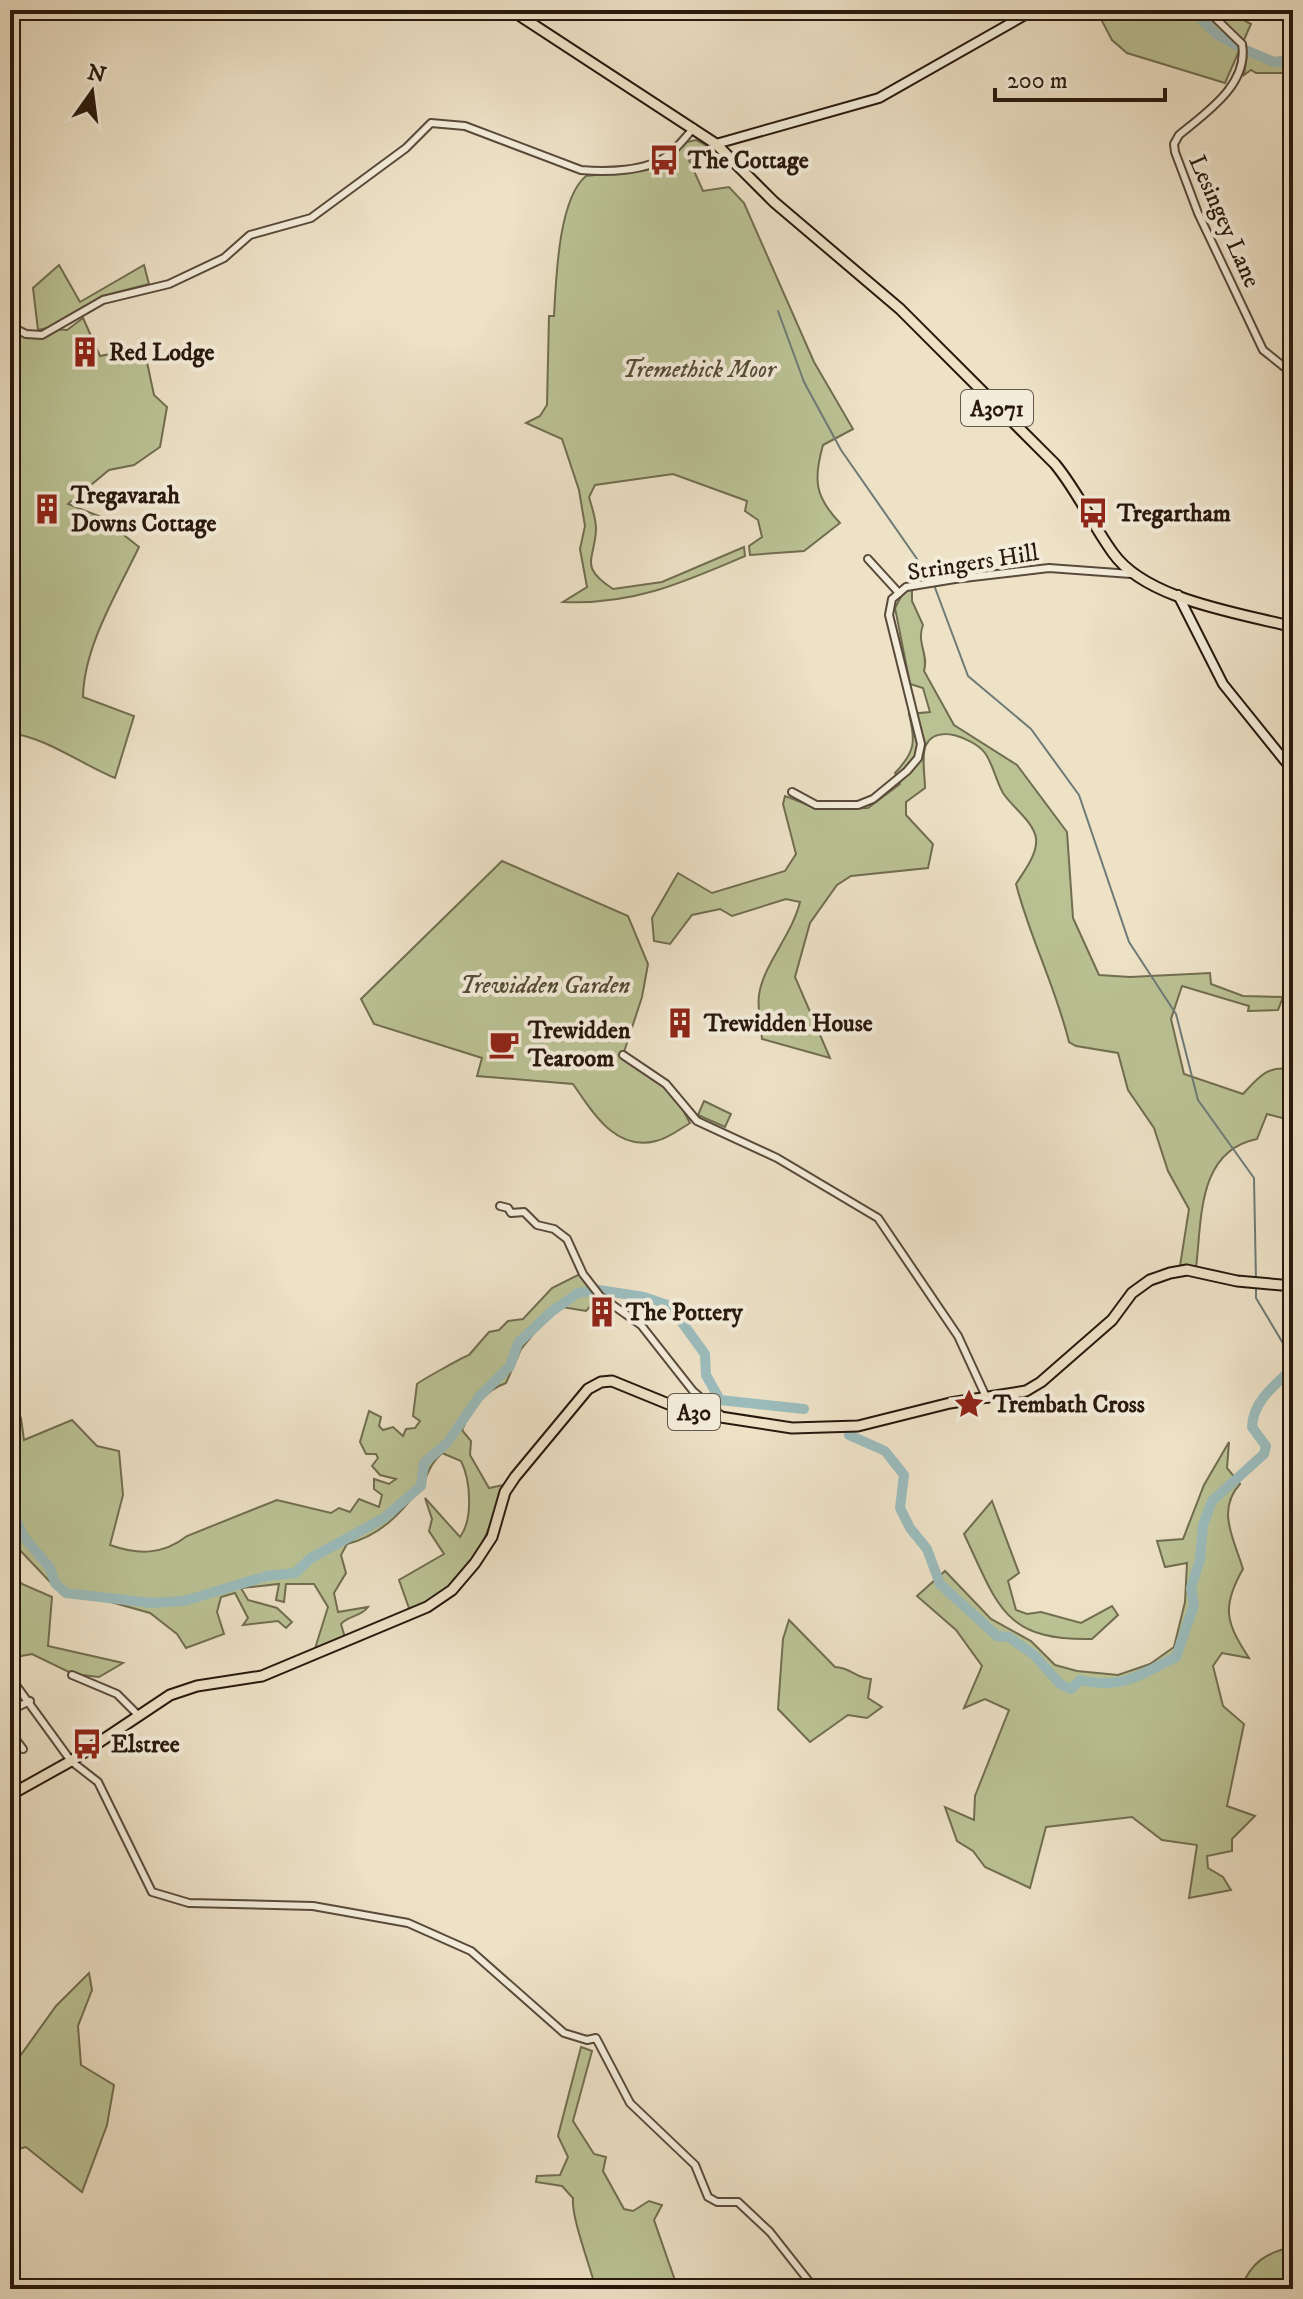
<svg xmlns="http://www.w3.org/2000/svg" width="1303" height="2299" font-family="'IM FELL DW Pica',serif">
<rect width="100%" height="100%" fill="#ede1c6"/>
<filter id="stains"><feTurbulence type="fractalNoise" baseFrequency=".0025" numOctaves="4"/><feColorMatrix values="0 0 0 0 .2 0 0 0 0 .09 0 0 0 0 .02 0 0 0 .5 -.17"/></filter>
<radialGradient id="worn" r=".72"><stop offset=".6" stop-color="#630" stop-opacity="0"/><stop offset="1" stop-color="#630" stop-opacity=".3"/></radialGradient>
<g fill="#bac294" stroke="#716d50" stroke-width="2">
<polygon points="1091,10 1225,10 1251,24 1225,83 1127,53 1112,40 1101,19"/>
<polygon points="1248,47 1272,58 1293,57 1293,73 1256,73 1251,70 1244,75"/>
<path d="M696,140L716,150L689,160L703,191L729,187L744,203L814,362L853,429L823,445C813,480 815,497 840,523L804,551L750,555L749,546L762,537L758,520L745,511L747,501L673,474L595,485L589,497C592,508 596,518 596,529C595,560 578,566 613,589L662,582L744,547L745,556C682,583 633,605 563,602L587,587L580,549L585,526L579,490L562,439L526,423L540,416L547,405L549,316H554C556,281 558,199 586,176L660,168L687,142Z"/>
<polygon points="59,265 80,302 144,265 149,284 102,296 52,327 38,330 33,288"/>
<path d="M83,318L100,356L123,351L145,353L154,395L167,407L160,447L134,465L109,470L68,504L101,517L139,547C117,593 84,646 83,697L134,716L115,778C81,764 45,737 10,733V326C37,339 42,327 67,330Z"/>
<path d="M912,590V601L923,625C916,643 929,654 924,671L954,725L1017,765L1067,832L1073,918L1099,975L1130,977L1210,973L1211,984L1243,996L1283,997L1278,1010L1248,1011L1249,1006L1182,986L1171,1019L1184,1074L1243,1094C1259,1077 1268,1064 1293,1070V1121L1267,1114L1257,1139C1197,1151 1202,1219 1196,1268L1180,1266L1189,1209L1168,1171L1154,1128L1128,1090L1118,1053L1076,1046L1069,1042C1056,988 1030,938 1016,884C1024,871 1038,854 1036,838C1033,821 1012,807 1003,793C996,781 993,764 985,753C974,739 937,723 926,745C921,755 925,776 925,788L906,802V815L933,844L928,868L851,876L837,885L810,923L795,977L830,1058L762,1039C761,1025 757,1009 759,995C763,965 792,935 800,902L786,899L732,916L720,909L692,915L670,944L654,941L652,918L678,873L712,893L785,871L796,854L783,804L785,796L819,809L868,808L900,784L895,773C915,752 916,742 909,714L930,712L923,688L910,684L895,608L904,591Z"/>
<path d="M502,861L628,916L648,964L642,997L623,1055L672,1090L690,1123C680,1129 667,1139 656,1141C615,1152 592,1111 573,1084L477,1076L482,1058L374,1024L361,999Z"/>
<polygon points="704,1101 731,1114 725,1127 698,1115"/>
<path d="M582,1273L600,1296L586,1311L556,1306L521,1349L506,1383C484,1391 471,1409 462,1430L471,1441L470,1455L489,1488L503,1485C486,1545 469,1584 410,1611L399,1580L444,1554L429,1531L432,1519L425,1498L460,1537C473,1520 471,1481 461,1461L442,1453C426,1468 430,1475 419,1489C400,1515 379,1536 347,1544L341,1555L346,1573L334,1593L338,1612L368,1607C361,1617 349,1615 341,1624L346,1641L313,1655L328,1607L314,1584H286L284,1602L276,1600L279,1584L241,1588L248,1600L277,1608L292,1622L286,1628L278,1621L243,1625L248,1618L235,1593L221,1597L217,1612L224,1634L186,1648L177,1634L150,1613L54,1586L15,1545L10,1551V1396L21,1418L24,1440L72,1420L97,1446L119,1451L123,1495L110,1545C138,1555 163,1555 187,1536L277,1500L331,1513L339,1508L350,1512L359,1499L379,1507L382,1495L374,1489V1479L389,1484L396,1479L380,1475L372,1466L378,1458L376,1454H366L360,1442L369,1411L381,1417L379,1426L383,1430L393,1427L403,1436L406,1429L415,1428L420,1421L413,1416L417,1384C420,1381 465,1356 469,1355L489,1332L499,1330L508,1321L523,1319L552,1288Z"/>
<path d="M1229,1442L1227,1468L1240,1484C1216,1510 1234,1539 1243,1569C1221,1607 1226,1623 1249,1658L1222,1653L1213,1666L1223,1706L1244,1724L1227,1806L1255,1816L1232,1839V1851L1207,1856L1208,1868L1223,1877L1231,1890L1189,1898L1197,1845L1162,1840L1132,1817L1046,1827L1030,1888L985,1867L973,1851L957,1841L945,1807L974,1820L975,1796L1009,1710L985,1699L964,1708L982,1666L956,1630L917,1596L945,1571L991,1619L1031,1641L1055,1665L1077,1671L1118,1675L1150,1664L1174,1647L1185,1602L1187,1563L1165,1567L1157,1541L1183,1539L1204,1485Z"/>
<path d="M992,1501L1019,1573L1008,1581L1016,1610L1027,1614L1041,1612L1081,1623L1112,1606L1118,1615L1092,1639C1003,1641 998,1605 964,1534Z"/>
<polygon points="10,1571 22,1584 52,1597 48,1646 123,1663 99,1677 73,1674 32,1654 10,1658"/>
<path d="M789,1620L835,1667C850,1667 857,1679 871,1679L868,1698L882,1707L867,1718L848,1715L810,1742L778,1709L783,1639Z"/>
<polygon points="89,1973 92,1990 78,2026 81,2065 114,2085 107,2125 82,2192 26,2147 14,2150 10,2160 10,2070 56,2006"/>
<path d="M581,2047L592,2051L573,2121L594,2154L606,2157L603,2171L624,2209L633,2211L649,2201L662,2205L654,2220L678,2289H596C590,2266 571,2217 573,2198L562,2186L536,2182L537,2176L560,2175L568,2157L558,2136Z"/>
<path d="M1293,2247V2289L1241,2288C1251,2262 1267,2252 1293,2247Z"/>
</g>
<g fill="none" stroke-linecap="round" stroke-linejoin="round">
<g stroke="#6d7a76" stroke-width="2">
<polyline points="778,311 804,382 841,450 931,579"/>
<polyline points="934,585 968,676 1031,729 1079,795 1129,942 1176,1014 1198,1100 1254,1178 1256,1281"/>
<polyline points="1256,1287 1256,1298 1293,1360"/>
</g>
<g stroke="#9bbcbc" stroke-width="10">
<polyline points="1192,10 1216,34 1238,46"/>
<polyline points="1248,51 1274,62 1293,62"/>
<polyline points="599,1290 644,1297 670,1306 705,1354 706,1375 720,1400 804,1409"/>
<path d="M849,1435L885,1451L904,1475L900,1508L910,1528L927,1549L940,1584L997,1636L1009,1637L1034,1655L1060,1684L1071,1689L1080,1680C1123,1690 1139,1675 1176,1657L1194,1605L1191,1588L1200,1559L1203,1525L1212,1501L1264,1454L1266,1446L1252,1427C1253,1401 1275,1385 1293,1368"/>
<polyline points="16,1520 24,1537 50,1568 55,1583 66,1593 151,1603 184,1601 267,1576 295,1573 311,1558 384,1518 421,1486 424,1463 447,1443 478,1398 510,1366 518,1343 551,1312 578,1293 592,1291"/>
</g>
<g stroke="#594a3b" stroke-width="10">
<g id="street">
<path d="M1207,10L1242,44C1249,84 1207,112 1179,135L1174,144L1175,152L1198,213L1263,350L1293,374"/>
<path d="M10,326L26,334L42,335L103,300L169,284L224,258L250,235L311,218L406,148L431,123L465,126L581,170C605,172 646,172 667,156C677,149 685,137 694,128"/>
<polyline points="868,559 899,593"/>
<polyline points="792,792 816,805 858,805 873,799 907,771 918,758 921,744 889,615 892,599 906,587 955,579 1049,568 1131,574"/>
<polyline points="623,1055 666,1084 697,1121 777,1158 878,1218 958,1336 987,1399"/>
<polyline points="500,1206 508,1208 511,1213 524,1212 537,1225 554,1229 567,1239 583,1274 600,1296 641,1325 693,1391 721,1415"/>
<polyline points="72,1675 117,1694 137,1714"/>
<polyline points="10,1677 71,1761 98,1782 152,1892 189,1903 313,1906 408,1923 471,1951 564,2033 587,2040 596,2038 630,2103 695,2165 708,2197 717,2202 738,2202 770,2232 815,2289"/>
<polyline points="10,1722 13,1709 30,1701"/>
<polyline points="10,1732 23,1749"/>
</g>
</g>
<g stroke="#28180d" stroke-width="12">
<g id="secondary">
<polyline points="716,144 879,98 1034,10"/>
<polyline points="1178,595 1223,684 1293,771"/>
</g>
</g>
<g stroke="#28180d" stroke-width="13">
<g id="primary">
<path d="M511,10L716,144L774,202L900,309L1055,464C1078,492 1092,524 1113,553C1146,600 1240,613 1293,627"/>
<polyline points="10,1795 71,1761 170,1695 197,1686 262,1676 427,1607 452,1590 475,1563 492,1537 505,1492 515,1477 588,1389 601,1382 612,1381 688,1412 792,1428 858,1426 950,1403 1026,1391 1041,1382 1112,1320 1132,1293 1150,1280 1170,1273 1187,1270 1237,1281 1293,1286"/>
</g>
</g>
<use href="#street" stroke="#f3ecda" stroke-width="6"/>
<use href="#secondary" stroke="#f3ecda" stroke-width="8"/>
<use href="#primary" stroke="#ede1c6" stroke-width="9"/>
</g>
<defs>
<g id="bus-bare" transform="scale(2.4)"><path d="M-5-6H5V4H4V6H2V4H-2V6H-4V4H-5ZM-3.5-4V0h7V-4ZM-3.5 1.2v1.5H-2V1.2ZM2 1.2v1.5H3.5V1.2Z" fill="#8f2418" stroke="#f3ecda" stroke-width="2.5" paint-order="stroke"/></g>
<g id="building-bare" transform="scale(2.4)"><path d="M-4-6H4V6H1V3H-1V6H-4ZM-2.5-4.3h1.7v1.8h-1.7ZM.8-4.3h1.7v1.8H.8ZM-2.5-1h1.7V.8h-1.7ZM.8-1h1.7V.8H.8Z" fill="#8f2418" stroke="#f3ecda" stroke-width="2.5" paint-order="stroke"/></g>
<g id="cafe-bare" transform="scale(2.4)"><path d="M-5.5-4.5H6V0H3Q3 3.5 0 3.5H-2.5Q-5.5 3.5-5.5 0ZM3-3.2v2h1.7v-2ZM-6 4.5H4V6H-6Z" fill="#8f2418" stroke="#f3ecda" stroke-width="2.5" paint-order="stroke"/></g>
<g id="sight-bare" transform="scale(2.4)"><path d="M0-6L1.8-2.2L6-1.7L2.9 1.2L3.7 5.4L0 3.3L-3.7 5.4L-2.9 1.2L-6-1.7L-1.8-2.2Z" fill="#8f2418" stroke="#f3ecda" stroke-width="2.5" paint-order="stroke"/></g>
</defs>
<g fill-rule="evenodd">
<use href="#bus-bare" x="664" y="160"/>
<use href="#building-bare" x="85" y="352"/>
<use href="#building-bare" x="47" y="509"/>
<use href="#bus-bare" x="1093" y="513"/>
<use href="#building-bare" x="680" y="1023"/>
<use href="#cafe-bare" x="504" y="1044"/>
<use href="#building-bare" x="602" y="1312"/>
<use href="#sight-bare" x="969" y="1404"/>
<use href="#bus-bare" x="87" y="1744"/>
</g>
<g text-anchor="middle" stroke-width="8" stroke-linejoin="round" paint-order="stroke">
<g fill="#f3ecda" stroke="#65584a" stroke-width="2">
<rect x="961" y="390" width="72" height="36" rx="6"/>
<rect x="668" y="1394" width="52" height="36" rx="6"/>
</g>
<g font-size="22" font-weight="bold" fill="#28180d">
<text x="997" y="416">A3071</text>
<text x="694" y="1420">A30</text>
</g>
<g font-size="24" font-weight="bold" fill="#28180d" stroke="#f3ecda" text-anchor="start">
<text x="688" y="168">The Cottage</text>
<text x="109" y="360">Red Lodge</text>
<text x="71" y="503">Tregavarah<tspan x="71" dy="28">Downs Cottage</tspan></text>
<text x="1117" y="521">Tregartham</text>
<text x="704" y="1031">Trewidden House</text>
<text x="528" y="1038">Trewidden<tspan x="528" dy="28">Tearoom</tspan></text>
<text x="626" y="1320">The Pottery</text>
<text x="993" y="1412">Trembath Cross</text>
<text x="111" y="1752">Elstree</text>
</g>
<g font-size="24" fill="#28180d" stroke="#f3ecda">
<text transform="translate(1225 221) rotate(66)" y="8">Lesingey Lane</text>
<text transform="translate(973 562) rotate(-9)" y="8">Stringers Hill</text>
</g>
<g font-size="24" font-style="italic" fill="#544b36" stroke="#f3ecda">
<text x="699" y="377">Tremethick Moor</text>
<text x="545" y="993">Trewidden Garden</text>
</g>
</g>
<rect width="1303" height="2299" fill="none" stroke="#ede1c6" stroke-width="40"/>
<rect x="12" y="12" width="1279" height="2275" fill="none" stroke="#28180d" stroke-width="4"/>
<rect x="20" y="20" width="1263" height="2259" fill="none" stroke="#28180d" stroke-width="2"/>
<g transform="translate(92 92) rotate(14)" stroke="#f3ecda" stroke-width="6" paint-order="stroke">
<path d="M0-6L14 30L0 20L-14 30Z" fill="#28180d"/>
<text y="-12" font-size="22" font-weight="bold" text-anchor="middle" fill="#28180d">N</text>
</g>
<path d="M995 88v12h170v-12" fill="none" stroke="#28180d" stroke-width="4"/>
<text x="1007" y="88" font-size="24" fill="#28180d" stroke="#f3ecda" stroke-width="6" paint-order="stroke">200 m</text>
<rect width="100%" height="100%" filter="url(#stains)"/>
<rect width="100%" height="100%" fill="url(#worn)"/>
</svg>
